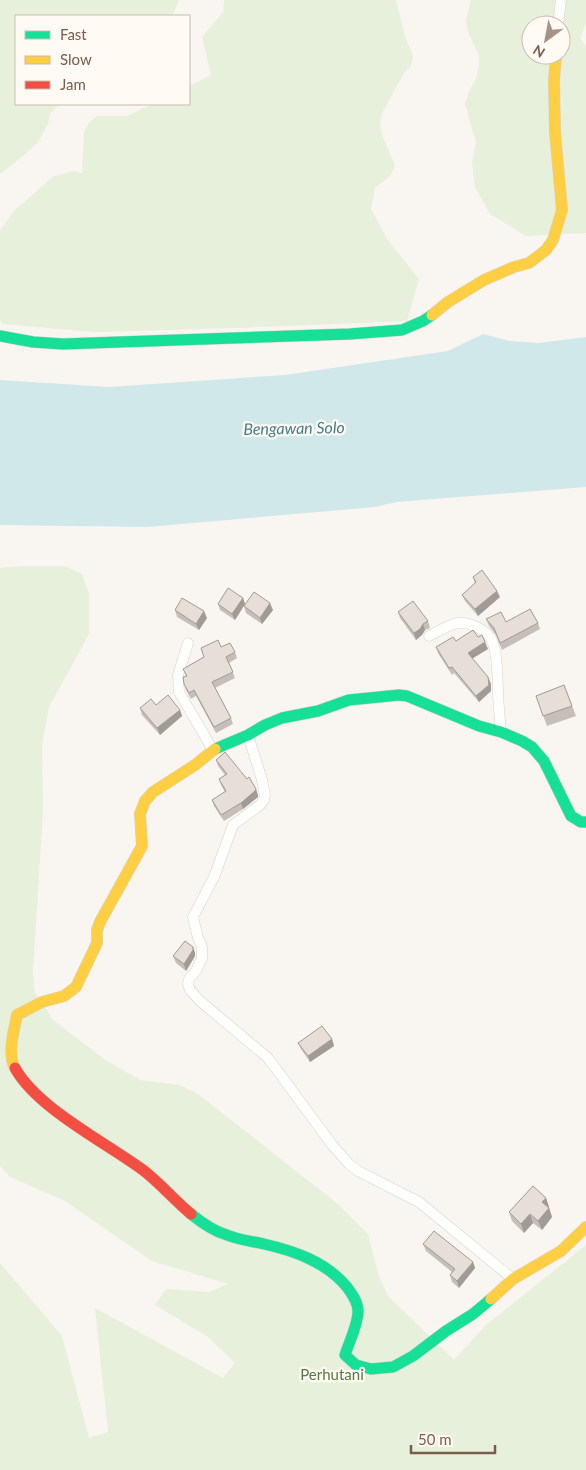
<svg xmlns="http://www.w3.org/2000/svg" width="586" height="1470" font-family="Lato,sans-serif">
<rect width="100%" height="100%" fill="#f9f5f0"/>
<g fill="#e7f0db" fill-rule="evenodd">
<polygon points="0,0 179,0 172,16 16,16 16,104 59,104 50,114 48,124 38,142 23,156 0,174"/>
<polygon points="224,0 396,0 405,36 413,56 411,66 404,73 382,113 380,124 382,135 395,165 391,175 375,188 371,209 387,239 419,279 407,321 236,328 94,332 3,324 0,320 0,230 15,210 54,176 74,171 82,173 84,132 89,123 97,116 127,116 152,104 189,104 189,86 211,75 202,37 223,12"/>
<path d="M471,0H586V23L580,38L586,46V233L526,236L490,214L475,187L472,162L476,142L465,104L468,94L477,76L479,66V56L467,29L466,20ZM531,25H561V55H531Z"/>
<polygon points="23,566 64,566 82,574 89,593 89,634 49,707 42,745 43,811 33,972 35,993 42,1002 52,1019 104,1059 140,1080 180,1085 198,1094 338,1204 368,1234 379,1277 388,1296 454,1360 485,1326 586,1245 586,1470 0,1470 0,1263 62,1336 89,1438 108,1432 95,1308 223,1378 235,1363 207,1336 155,1305 166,1289 209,1292 228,1284 152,1261 65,1201 10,1177 0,1166 0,568"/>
</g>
<polygon fill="#d0e8ea" points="483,334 510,341 539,343 586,337 586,487 396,502 375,507 147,527 0,525 0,380 109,387 285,375 448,351"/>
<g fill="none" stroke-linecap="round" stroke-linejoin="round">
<g stroke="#d7d1cb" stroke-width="11">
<g id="street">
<polyline points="558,25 561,0"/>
<path d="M429,636C437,632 445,627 454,624C467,620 488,629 493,643C498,657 497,674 498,689C498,704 500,718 501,732"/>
<polyline points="188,643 178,675 179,692 213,750"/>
<polyline points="248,735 262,780 265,795 264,800 260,805 233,825 214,877 193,917 198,938 202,947 202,958 196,971 189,979 188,984 190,990 200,1001 268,1058 333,1146 349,1164 358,1171 419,1202 513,1279"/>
</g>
</g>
<g stroke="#d9d2cb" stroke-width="12">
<g id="fast">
<polyline points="0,336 33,342 63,344 350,334 402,330 423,321 432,315"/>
<polyline points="215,749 248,735 265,725 282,718 318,711 349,700 399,695 407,696 479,726 501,732 522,741 532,747 544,761 571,816 581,822 586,822"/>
<path d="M191,1214C202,1223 213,1231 227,1235C239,1240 251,1241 264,1244C295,1251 326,1262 347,1287C352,1294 358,1302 358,1311C358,1325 349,1342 345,1355L356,1365L371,1369L393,1367L413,1356L446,1331L473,1314L491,1299"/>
</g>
</g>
<g stroke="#d9d2cb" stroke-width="12">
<g id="slow">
<polyline points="432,315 448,302 484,280 514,267 529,263 546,250 553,240 562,210 555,132 554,80 556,55"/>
<path d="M15,1068C7,1053 14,1031 17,1015L42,1002L64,996L76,987L97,943V930L100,922L142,846L140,814L145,801L153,792L195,765L215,749"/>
<polyline points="491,1299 513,1279 561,1251 586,1227"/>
</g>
</g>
<g stroke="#d9d2cb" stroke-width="12">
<path id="jam" d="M15,1068C37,1108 105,1142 143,1170C160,1183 174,1200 191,1214"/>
</g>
<use href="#street" stroke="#fefefd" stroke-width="10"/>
<use href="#fast" stroke="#16e098" stroke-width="11"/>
<use href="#slow" stroke="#ffcf43" stroke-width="11"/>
<use href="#jam" stroke="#f24e42" stroke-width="11"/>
</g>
<g fill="#c6bfb9">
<polygon points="473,577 500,597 478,616 465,601 462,595 475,584"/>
<polygon points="243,598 245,604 235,620 220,610 218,604"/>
<polygon points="244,606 273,610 262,624 246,613"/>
<polygon points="175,610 207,618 199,630 177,617"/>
<polygon points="398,612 428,621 430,628 425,630 422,635 416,640 400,618"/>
<polygon points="486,619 506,622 538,623 540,629 502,650 496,635 489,626"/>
<polygon points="456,641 488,649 472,658 491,684 491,691 479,702 454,673 452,675 438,653 436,647"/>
<polygon points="221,647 235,652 237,658 229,663 235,678 215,688 231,718 233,724 216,733 196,696 191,699 186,690 184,684 186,676 183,669 204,657 201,648"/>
<polygon points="564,685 576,716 547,726 536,696"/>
<polygon points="156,705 180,710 182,716 160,735 142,715 140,708"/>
<polygon points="216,760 258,795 258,797 243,809 224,821 214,806 212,800 225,792 221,785 219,779 225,775 218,766"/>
<polygon points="193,947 195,953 195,956 186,971 176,963 173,956"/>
<polygon points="332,1039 334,1046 310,1062 301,1049 298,1043"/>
<polygon points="546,1198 552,1217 542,1230 533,1223 524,1233 512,1221 509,1212"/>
<polygon points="423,1244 473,1262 475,1268 459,1288 452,1282 450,1275 452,1272 426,1251"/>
</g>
<g fill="#a19b96">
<polygon points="497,591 500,597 478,616 475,609"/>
<polygon points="243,598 245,604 235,620 232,614"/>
<polygon points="270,603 273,610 262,624 260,618"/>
<polygon points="204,611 207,618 199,630 196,624"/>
<polygon points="423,624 425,630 422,635 416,640 414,633"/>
<polygon points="485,642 488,649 470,660 468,653"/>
<polygon points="488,677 491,684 491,691 479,702 476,696"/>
<polygon points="180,710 182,716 160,735 157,728"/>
<polygon points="256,789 258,795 258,797 243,809 241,803"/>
<polygon points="193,947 195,953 195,956 186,971 184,964"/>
<polygon points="332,1039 334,1046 310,1062 308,1056"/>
<polygon points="546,1198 549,1207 545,1211 542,1202"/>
<polygon points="549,1208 552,1217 542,1230 538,1221"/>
<polygon points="530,1214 533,1223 524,1233 521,1224"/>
<polygon points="473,1262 475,1268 459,1288 457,1281"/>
</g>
<g fill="#e6ded7" stroke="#a19b96">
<polygon points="482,570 497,591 475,609 462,595 476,582 473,577"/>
<polygon points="228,588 243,598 232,614 218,604"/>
<polygon points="254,592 270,603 260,618 244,606"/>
<polygon points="182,598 204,611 196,624 175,610"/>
<polygon points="413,601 428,621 423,624 420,629 414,633 398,612"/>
<polygon points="530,609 538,623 500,643 494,628 486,619 501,612 506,622"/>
<polygon points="473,630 478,637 482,635 485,642 468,653 488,677 489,685 476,696 452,667 449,668 436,647 453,637 456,641"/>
<polygon points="218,640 221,647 230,643 235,652 226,657 233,672 212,682 231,718 214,727 194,690 189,693 184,684 183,677 187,676 183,669 204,657 201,648"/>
<polygon points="564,685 572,706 543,716 536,696"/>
<polygon points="168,695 180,710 157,728 140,708 151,699 156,705"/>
<polygon points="225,752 247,779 249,777 256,789 255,791 241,803 221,815 212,800 226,791 219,779 227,774 216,760"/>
<polygon points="185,941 193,947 193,950 184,964 173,956"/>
<polygon points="322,1026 332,1039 308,1056 298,1043"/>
<polygon points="533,1186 546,1198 542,1202 549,1208 538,1221 530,1214 521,1224 509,1212"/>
<polygon points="434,1231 473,1262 457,1281 450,1275 455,1269 423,1244"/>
</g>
<g text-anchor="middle" stroke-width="4.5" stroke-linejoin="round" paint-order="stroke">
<g font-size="15" fill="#537a41" stroke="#fffaf3">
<text x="332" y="1380">Perhutani</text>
</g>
<g font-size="16" font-style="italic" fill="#437c86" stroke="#fffaf3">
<text transform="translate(294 428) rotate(-1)" y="6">Bengawan Solo</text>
</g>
</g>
<rect x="15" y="15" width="175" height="90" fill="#fffaf3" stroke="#cabbb1"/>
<rect x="25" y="31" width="25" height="8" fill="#16e098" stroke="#cabbb1"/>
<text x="60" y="40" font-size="15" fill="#7a5c4d">Fast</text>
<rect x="25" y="56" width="25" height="8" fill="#ffcf43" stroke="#cabbb1"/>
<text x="60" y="65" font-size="15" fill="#7a5c4d">Slow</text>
<rect x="25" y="81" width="25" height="8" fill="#f24e42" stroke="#cabbb1"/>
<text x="60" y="90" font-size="15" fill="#7a5c4d">Jam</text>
<g transform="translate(546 40) rotate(212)"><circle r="24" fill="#fffaf3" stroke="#cabbb1"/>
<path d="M0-4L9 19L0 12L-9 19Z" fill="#a69286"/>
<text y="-8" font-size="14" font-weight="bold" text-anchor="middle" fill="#7a5c4d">N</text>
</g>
<path d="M411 1445v8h84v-8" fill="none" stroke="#7a5c4d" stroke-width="2.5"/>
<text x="418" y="1445" font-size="15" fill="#7a5c4d" stroke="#fffaf3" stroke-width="4" paint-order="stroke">50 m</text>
</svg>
